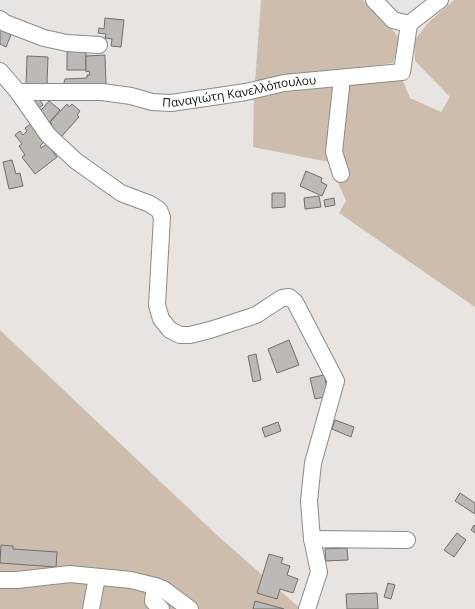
<svg xmlns="http://www.w3.org/2000/svg" width="475" height="609" font-family="'Open Sans',sans-serif">
<rect width="100%" height="100%" fill="#e7e4e2"/>
<g fill="#cebdad">
<polygon points="261,0 363,0 401,39 393,63 255,82"/>
<polygon points="454,0 475,0 475,307 339,213 346,201 329,162 253,147 254,94 348,84 403,81 410,98 441,112 450,97 415,61 414,41 428,23"/>
<polygon points="0,330 219,537 301,609 0,609"/>
</g>
<g fill="#bcb9b6" stroke="#716e6c">
<polygon points="105,18 124,20 121,47 111,46 112,39 105,38 106,34 98,33 99,28 104,29"/>
<polygon points="0,26 11,35 6,47 0,44"/>
<rect x="67" y="47" width="19" height="23"/>
<polygon points="105,55 106,85 63,86 65,79 87,78 87,75 90,75 89,71 86,72 86,56"/>
<polygon points="27,56 48,57 47,83 50,84 50,87 26,86"/>
<polygon points="38,97 43,105 35,111 30,103"/>
<polygon points="49,101 60,110 48,124 37,115"/>
<polygon points="67,104 69,107 72,104 80,111 77,115 79,117 61,137 50,126 52,124 50,122"/>
<polygon points="31,124 44,142 40,146 41,148 47,144 57,157 35,174 22,157 25,155 19,146 22,144 15,135 20,131 23,135 27,131 25,128"/>
<polygon points="12,160 16,174 20,173 23,186 9,189 3,162"/>
<polygon points="306,171 322,178 321,182 327,185 322,196 300,186"/>
<polygon points="272,193 285,193 285,207 272,208"/>
<polygon points="319,196 321,207 305,209 304,198"/>
<polygon points="334,198 335,205 325,207 324,200"/>
<polygon points="289,340 299,365 277,373 268,349"/>
<polygon points="256,354 261,380 253,382 248,356"/>
<polygon points="324,375 329,396 315,399 310,378"/>
<polygon points="335,420 354,427 351,437 332,429"/>
<polygon points="278,422 281,431 265,437 262,428"/>
<polygon points="460,493 475,503 475,514 455,501"/>
<polygon points="474,525 475,526 475,533 471,530"/>
<polygon points="457,533 466,540 454,557 444,550"/>
<polygon points="1,545 13,546 13,549 57,552 56,567 0,563"/>
<polygon points="347,548 348,560 326,561 325,549"/>
<polygon points="269,554 283,558 281,563 290,566 287,575 298,579 293,593 280,589 277,599 257,593"/>
<polygon points="388,583 395,585 391,599 384,597"/>
<polygon points="377,593 378,609 347,609 346,594"/>
<polygon points="255,601 284,609 253,609"/>
</g>
<g fill="none" stroke-linecap="round" stroke-linejoin="round">
<g stroke="#8d8b88" stroke-width="18">
<g id="minor">
<polyline points="374,0 393,20 409,24"/>
<polyline points="0,19 5,23 44,38 67,43 99,45"/>
<path id="s1" d="M0,71L18,92H102L131,96L152,102L171,103L246,92L284,83L402,72L409,24L440,0"/>
<polyline points="18,92 48,135 76,161 121,193 150,204 159,210 162,217 157,305 161,319 170,330 180,335 190,335 210,330 256,315 282,298 289,297 295,302 336,381 313,463 309,501 312,539"/>
<polyline points="341,174 334,152 342,78"/>
<polyline points="0,580 17,580 70,574 131,580 155,586 163,589 190,609"/>
<polyline points="155,586 153,601 161,609"/>
<polyline points="91,609 97,577"/>
<polyline points="307,609 319,572 312,539 407,540"/>
</g>
</g>
<use href="#minor" stroke="#fff" stroke-width="16"/>
</g>
<g text-anchor="middle" stroke-width="3.5" stroke-linejoin="round" paint-order="stroke">
<g font-size="12" fill="#0d0d0c" stroke="#f4f2ef">
<text dy="4" stroke="none"><textPath href="#s1" startOffset="251">Παναγιώτη Κανελλόπουλου</textPath></text>
</g>
</g>
</svg>
